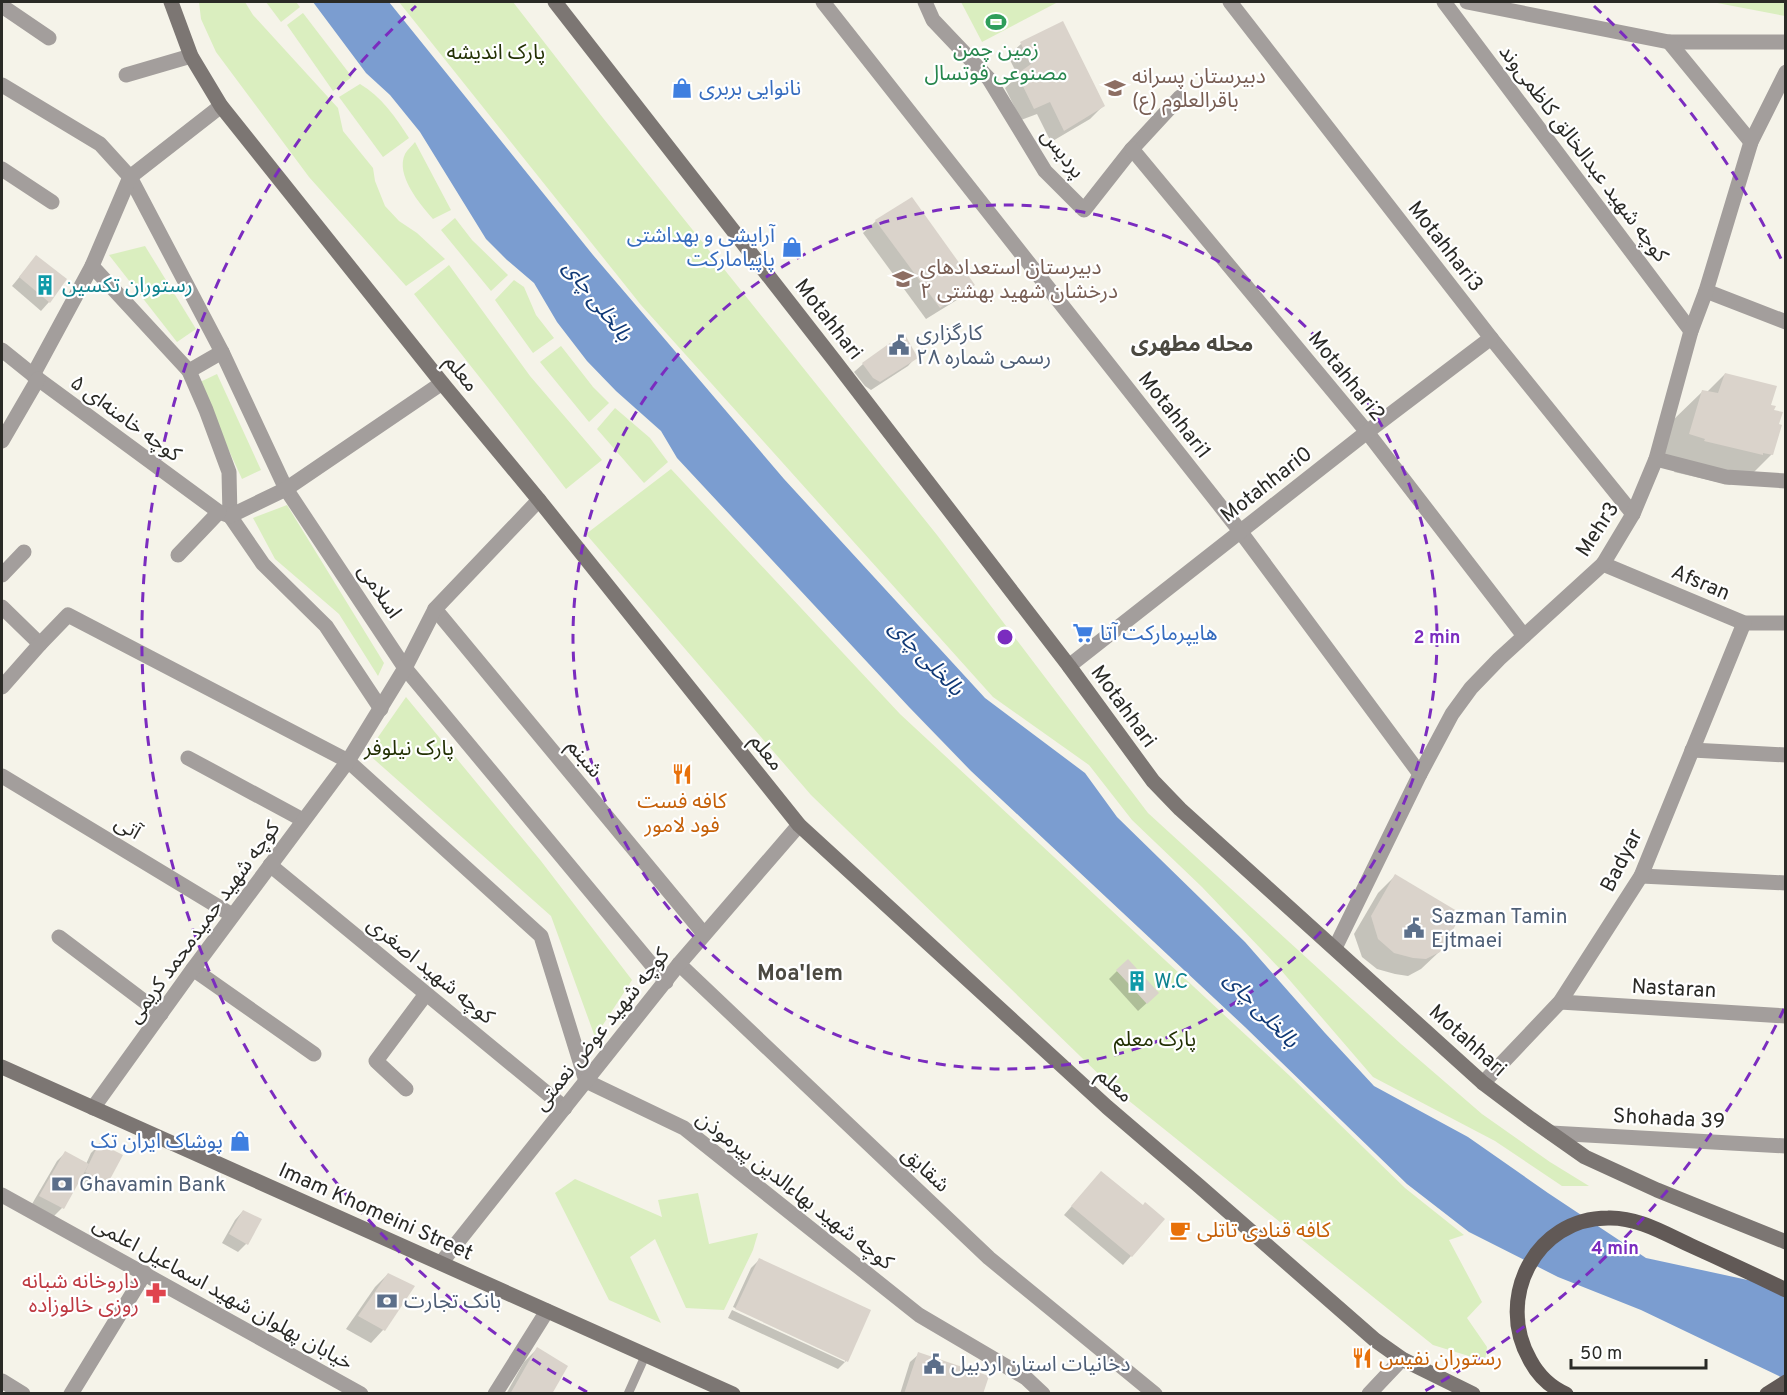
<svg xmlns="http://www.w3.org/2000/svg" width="1787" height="1395" font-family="Overpass,'Noto Sans Arabic',sans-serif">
<rect width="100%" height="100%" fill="#f5f3e9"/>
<g fill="#daeebf">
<polygon points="199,2 245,2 253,15 338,108 343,131 373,168 375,181 385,206 399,221 417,233 445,259 406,286 309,177 216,52 201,19"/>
<polygon points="266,2 296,2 300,7 281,22"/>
<polygon points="399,2 513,2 603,118 937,535 1148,813 1401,1044 1482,1114 1550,1162 1589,1186 1562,1186 1495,1141 1373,1077 1280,969 1202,887 1132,820 1089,765 993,697 641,305"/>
<polygon points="961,2 1058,2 982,42"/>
<polygon points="1712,2 1785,2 1785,16"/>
<polygon points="303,13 352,77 333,91 287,25"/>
<path d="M360,84C381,96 396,118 409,138L383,157L339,97Z"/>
<path d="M415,142L451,210L433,219C420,204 395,175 405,154C407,150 412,146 415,142Z"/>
<polygon points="455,218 472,240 508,275 491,291 441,230"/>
<polygon points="145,246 196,329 177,342 109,255"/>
<polygon points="449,265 530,376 602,460 566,489 492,393 414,294"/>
<polygon points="514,280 524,287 536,315 554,338 533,353 495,300"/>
<polygon points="561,346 593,387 609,403 589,422 540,362"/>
<polygon points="217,374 261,470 242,479 198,383"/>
<polygon points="615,408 650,438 668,462 644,483 597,429"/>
<polygon points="671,469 900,714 1291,1077 1405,1188 1464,1235 1449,1240 1482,1302 1467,1318 1487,1347 1485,1361 1433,1345 1113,1088 811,795 586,534"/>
<polygon points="287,505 384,663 378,676 339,614 275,559 253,518"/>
<polygon points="406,697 541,861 632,980 595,1037 551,916 367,753"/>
<polygon points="575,1179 662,1217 658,1200 698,1193 709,1244 758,1233 753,1250 724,1310 686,1308 655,1239 630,1257 661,1323 609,1300 555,1193"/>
</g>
<polygon fill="#7b9dd0" points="313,2 389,2 593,255 784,479 985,698 1085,773 1117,817 1245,942 1325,1033 1374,1086 1468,1137 1548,1193 1646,1258 1785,1288 1785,1379 1641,1310 1558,1277 1469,1232 1407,1184 1245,1027 971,771 909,707 677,458 661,431 616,391 587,361 557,322 534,283 507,260 486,239 420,132 390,95 366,73"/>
<g fill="#0003">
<polygon points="1063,23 1103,106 1090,119 1051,142 1037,114 1021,120 1005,88 1018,76 1008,56 1021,44"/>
<polygon points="876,221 973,285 960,298 926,319 863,233"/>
<polygon points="36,257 65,279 49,302 41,311 12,286"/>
<polygon points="916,357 908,366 871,390 865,386 854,372 863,364"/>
<polygon points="1725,374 1769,406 1772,454 1741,485 1731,484 1730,485 1674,472 1675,470 1658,465 1671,422 1703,391 1707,392"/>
<polygon points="1395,876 1439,952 1421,969 1408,976 1395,974 1377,969 1362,957 1354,934 1378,893"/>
<polygon points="1117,971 1149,1001 1138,1011 1109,979"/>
<polygon points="99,1145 121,1155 106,1183 98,1191 78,1181 62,1208 54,1216 32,1204 57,1161 65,1153 86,1164 91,1153"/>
<polygon points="1093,1182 1143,1207 1131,1256 1123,1265 1064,1215"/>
<polygon points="243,1211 246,1244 238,1252 222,1243 235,1220"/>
<polygon points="759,1260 869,1311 846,1361 838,1369 728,1318 732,1310 845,1362 845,1359 733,1307 751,1268"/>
<polygon points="388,1274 383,1330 371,1343 346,1329 375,1287"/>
<polygon points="537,1349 550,1394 506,1394 524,1362"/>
<polygon points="919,1354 982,1394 900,1394 910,1362"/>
</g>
<g fill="#dad3cb">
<polygon points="1063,21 1105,106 1064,131 1050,102 1034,109 1017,74 1031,64 1020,42"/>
<polygon points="912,197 975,285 940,308 875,220"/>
<polygon points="36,255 67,279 50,303 19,277"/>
<polygon points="904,333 918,358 880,382 873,378 862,363"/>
<polygon points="1725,373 1777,386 1771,405 1776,406 1774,410 1783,412 1779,424 1782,425 1773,455 1763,453 1763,455 1704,441 1705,439 1689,434 1702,390 1718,393"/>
<polygon points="1395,874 1462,914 1440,952 1426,959 1413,958 1394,953 1378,939 1371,916"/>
<polygon points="1128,959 1159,993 1147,1004 1116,970"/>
<polygon points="99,1143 123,1155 108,1183 85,1172"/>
<polygon points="65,1151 89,1164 64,1209 39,1196"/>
<polygon points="1101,1171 1143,1205 1145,1202 1165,1219 1132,1257 1071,1206"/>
<polygon points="243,1210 262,1219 248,1245 229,1234"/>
<polygon points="759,1258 871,1310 848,1362 735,1309"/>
<polygon points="388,1273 415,1286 385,1331 358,1316"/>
<polygon points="537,1347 568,1366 552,1394 510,1394"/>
<polygon points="918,1352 989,1376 983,1394 904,1394"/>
</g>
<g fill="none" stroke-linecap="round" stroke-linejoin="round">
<polyline stroke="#a39e9c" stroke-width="9" points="628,1394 646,1354"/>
<g stroke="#a39e9c" stroke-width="15">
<polyline points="823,2 1240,531 1420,774"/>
<polyline points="925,2 933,20 989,79 1045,171 1084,210 1132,149 1180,97"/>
<polyline points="1230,2 1491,338 1633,514"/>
<polyline points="1444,2 1691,331"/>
<polyline points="1467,2 1669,42 1786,42"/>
<polyline points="2,6 49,38"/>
<polyline points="1669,42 1751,142"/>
<polyline points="126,75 191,56"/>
<polyline points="2,85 100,144 130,177 222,352 286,489 405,668 666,982"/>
<polyline points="1132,149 1367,432 1524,636"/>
<polyline points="2,169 52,202"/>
<polyline points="92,266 189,371 206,410 229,472 230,516 263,564 326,626 381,709"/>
<polyline points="1706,291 1786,322"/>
<polyline points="2,350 38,379 219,512 230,516"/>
<polyline points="189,371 222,352"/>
<polyline points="33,375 92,266 130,177 221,106"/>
<polyline points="2,441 38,379"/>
<polyline points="1656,459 1726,477 1786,481"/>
<polyline points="230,516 286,489 442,383"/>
<polyline points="178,555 219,512"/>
<polyline points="1603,564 1744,623 1786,623"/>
<polyline points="2,575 24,552"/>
<polyline points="2,607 40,644 68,615 348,761 541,936 586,1081 684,1128 919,1315 1026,1378 1043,1394"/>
<polyline points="435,609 704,934"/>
<polyline points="1069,666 1367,432 1491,338"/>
<polyline points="2,687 40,644"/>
<polyline points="1692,750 1786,755"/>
<polyline points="188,758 303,820"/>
<polyline points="2,776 232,915"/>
<polyline points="270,865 565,1108"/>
<polyline points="1641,876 1786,883"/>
<polyline points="59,937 161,1014"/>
<polyline points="1335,948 1420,774 1452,714 1471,688 1499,659 1603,564 1633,514 1656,459 1691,331 1706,291 1751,142 1786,72"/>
<polyline points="679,964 989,1258 1155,1394"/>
<polyline points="193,969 314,1054"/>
<polyline points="1560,1002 1786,1016"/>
<polyline points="1483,1083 1560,1002 1641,876 1744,623"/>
<polyline points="406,1089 376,1061 426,994"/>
<polyline points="93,1108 193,969 348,761 405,668 435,609 539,500"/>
<polyline points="1551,1133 1786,1146"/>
<polyline points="441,1263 679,964 799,825"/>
<polyline points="2,1381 23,1394"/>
<polyline points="71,1394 145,1273"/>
<polyline points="495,1394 547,1311"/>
<polyline points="1369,1394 1402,1359"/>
</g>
<polyline stroke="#a39e9c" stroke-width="15" points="2,1195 361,1394"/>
<g stroke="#7c7673" stroke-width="15">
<polyline points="171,2 191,56 221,106 442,383 539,500 799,825 1107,1107 1198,1185 1375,1340 1402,1359 1473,1394"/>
<polyline points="555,2 834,360 1069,666 1153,781 1180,809 1483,1083 1531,1119 1585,1157 1657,1190 1786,1242"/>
<polyline points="2,1067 733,1394"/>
</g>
<g stroke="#615956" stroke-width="15">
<path d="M1566,1394C1550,1387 1538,1375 1530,1360C1495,1299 1535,1218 1608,1218C1639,1217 1667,1235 1694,1247C1725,1261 1755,1275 1786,1290"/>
<polyline points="1767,1394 1786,1382"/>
</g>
</g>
<g fill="none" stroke="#7b2cbf" stroke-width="3" stroke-dasharray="10 8">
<circle cx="1005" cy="637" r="432"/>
<path d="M1784 1009A863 863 0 0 1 1423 1392M587 1392A863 863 0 0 1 416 6M1594 6A863 863 0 0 1 1784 265"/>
</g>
<defs>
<g id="stadium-bare" transform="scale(1.62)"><path d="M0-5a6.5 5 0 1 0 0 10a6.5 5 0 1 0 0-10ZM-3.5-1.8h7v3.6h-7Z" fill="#2e9e5b" stroke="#fff" stroke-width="2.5" paint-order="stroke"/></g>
<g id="shop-bare" transform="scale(1.62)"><path d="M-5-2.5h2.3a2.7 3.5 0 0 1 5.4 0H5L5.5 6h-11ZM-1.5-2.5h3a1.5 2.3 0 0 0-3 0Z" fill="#3f7fe0" stroke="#fff" stroke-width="2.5" paint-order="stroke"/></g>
<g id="school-bare" transform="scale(1.62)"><path d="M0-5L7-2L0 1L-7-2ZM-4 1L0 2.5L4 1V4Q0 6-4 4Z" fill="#8d6e63" stroke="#fff" stroke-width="2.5" paint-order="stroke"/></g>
<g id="building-bare" transform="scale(1.62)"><path d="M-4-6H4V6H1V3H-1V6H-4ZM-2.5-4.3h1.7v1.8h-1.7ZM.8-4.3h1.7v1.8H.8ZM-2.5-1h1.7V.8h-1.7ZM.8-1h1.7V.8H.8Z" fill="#0f9aa8" stroke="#fff" stroke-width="2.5" paint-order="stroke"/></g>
<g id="civic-bare" transform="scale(1.62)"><path d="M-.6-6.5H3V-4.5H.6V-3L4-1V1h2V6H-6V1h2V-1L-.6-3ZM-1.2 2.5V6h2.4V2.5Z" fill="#5c6f8a" stroke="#fff" stroke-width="2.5" paint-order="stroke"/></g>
<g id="supermarket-bare" transform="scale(1.62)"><path d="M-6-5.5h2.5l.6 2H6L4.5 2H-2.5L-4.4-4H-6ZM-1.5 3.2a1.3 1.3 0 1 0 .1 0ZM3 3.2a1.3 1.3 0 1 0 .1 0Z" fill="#3f7fe0" stroke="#fff" stroke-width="2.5" paint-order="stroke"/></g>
<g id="restaurant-bare" transform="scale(1.62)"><path d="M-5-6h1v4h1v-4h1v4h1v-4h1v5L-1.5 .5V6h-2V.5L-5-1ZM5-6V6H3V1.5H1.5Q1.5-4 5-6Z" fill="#e8710a" stroke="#fff" stroke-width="2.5" paint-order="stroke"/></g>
<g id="bank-bare" transform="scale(1.62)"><path d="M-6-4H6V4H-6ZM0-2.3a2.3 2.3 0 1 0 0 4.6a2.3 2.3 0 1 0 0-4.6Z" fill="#5c6f8a" stroke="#fff" stroke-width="2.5" paint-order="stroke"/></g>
<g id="cafe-bare" transform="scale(1.62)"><path d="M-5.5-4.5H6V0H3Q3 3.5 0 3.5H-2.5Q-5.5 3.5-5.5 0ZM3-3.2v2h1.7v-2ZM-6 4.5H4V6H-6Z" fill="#e8710a" stroke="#fff" stroke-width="2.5" paint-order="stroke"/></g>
<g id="pharmacy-bare" transform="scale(1.62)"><path d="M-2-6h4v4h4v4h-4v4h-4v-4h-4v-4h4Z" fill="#e0444e" stroke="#fff" stroke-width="2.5" paint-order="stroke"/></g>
</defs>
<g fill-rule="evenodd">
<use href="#stadium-bare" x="996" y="22"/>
<use href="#shop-bare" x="682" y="88"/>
<use href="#school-bare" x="1115" y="88"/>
<use href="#shop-bare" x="792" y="247"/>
<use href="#school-bare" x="903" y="279"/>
<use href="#building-bare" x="45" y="285"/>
<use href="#civic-bare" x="899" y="345"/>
<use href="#supermarket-bare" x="1083" y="633"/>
<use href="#restaurant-bare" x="682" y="774"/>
<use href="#civic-bare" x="1414" y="928"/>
<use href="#building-bare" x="1137" y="981"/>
<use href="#shop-bare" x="240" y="1141"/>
<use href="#bank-bare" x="62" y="1184"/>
<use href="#cafe-bare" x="1180" y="1230"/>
<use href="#pharmacy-bare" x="156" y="1293"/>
<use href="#bank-bare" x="387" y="1301"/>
<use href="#restaurant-bare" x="1362" y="1358"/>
<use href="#civic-bare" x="934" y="1364"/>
</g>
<g text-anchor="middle" stroke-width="4.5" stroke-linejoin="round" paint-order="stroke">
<g font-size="21" fill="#27864d" stroke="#fff">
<text x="996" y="56">زمین چمن<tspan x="996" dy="24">مصنوعی فوتسال</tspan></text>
</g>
<g font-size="21" fill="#233104" stroke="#fff">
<text x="496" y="59">پارک اندیشه</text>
<text x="409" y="755">پارک نیلوفر</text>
<text x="1155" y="1046">پارک معلم</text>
</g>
<g font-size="21" fill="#785e54" stroke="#fff" text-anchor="start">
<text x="1132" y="83">دبیرستان پسرانه<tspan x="1132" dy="24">باقرالعلوم (ع)</tspan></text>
<text x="920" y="274">دبیرستان استعدادهای<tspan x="920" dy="24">درخشان شهید بهشتی ۲</tspan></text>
</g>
<g font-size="21" fill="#366cbe" stroke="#fff" text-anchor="start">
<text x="699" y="95">نانوایی بربری</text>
<text x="775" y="242" text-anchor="end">آرایشی و بهداشتی<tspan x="775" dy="24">پاپیامارکت</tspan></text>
<text x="1100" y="640">هایپرمارکت آتا</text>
<text x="223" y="1148" text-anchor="end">پوشاک ایران تک</text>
</g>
<g font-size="21" fill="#2a2a26" stroke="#fff">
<text transform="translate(1063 153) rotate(52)" y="7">پردیس</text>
<text transform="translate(1584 153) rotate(53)" y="7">کوچه شهید عبدالخالق کاظمی‌وند</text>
<text transform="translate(1446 246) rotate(52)" y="7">Motahhari3</text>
<text transform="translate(829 319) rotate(52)" y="7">Motahhari</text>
<text transform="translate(462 373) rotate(51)" y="7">معلم</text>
<text transform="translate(1347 376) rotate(51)" y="7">Motahhari2</text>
<text transform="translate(1175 415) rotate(52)" y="7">Motahhari1</text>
<text transform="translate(126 418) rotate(36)" y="7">کوچه خامنه‌ای ۵</text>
<text transform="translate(1266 484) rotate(-38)" y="7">Motahhari0</text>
<text transform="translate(1597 529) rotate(-57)" y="7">Mehr3</text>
<text transform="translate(1701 582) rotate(23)" y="7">Afsran</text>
<text transform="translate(380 591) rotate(56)" y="7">اسلامی</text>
<text transform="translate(1124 706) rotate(54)" y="7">Motahhari</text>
<text transform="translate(767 752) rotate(51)" y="7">معلم</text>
<text transform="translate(585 758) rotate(50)" y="7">شبنم</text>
<text transform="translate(128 827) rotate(31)" y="7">آتی</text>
<text transform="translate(1621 860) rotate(-63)" y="7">Badyar</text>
<text transform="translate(203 922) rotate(-54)" y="7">کوچه شهید حمیدمحمد کریمی</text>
<text transform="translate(431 970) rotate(39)" y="7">کوچه شهید اصغری</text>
<text transform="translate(1674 988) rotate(3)" y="7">Nastaran</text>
<text transform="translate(601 1029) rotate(-51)" y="7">کوچه شهید عوض نعمتی</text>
<text transform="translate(1468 1040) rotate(42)" y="7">Motahhari</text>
<text transform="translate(1115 1085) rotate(42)" y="7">معلم</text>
<text transform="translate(1669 1118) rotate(3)" y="7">Shohada 39</text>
<text transform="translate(926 1169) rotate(43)" y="7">شقایق</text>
<text transform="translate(795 1190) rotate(38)" y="7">کوچه شهید بهاءالدین پیرموذن</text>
<text transform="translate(376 1211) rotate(24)" y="7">Imam Khomeini Street</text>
<text transform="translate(223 1293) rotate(29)" y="7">خیابان پهلوان شهید اسماعیل اعلمی</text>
</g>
<g font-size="21" fill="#0d838f" stroke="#fff" text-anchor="start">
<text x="62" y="292">رستوران تکسین</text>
<text x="1154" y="988">W.C</text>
</g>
<g font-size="21" fill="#4e5e75" stroke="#fff" text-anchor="start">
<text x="916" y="340">کارگزاری<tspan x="916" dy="24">رسمی شماره ۲۸</tspan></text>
<text x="1431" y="923">Sazman Tamin<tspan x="1431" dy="24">Ejtmaei</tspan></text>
<text x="79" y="1191">Ghavamin Bank</text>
<text x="404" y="1308">بانک تجارت</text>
<text x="951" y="1371">دخانیات استان اردبیل</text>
</g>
<g font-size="21" fill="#c56008" stroke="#fff" text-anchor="start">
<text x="682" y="808" text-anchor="middle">کافه فست<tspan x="682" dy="24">فود لامور</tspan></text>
<text x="1197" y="1237">کافه قنادی تاتلی</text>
<text x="1379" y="1365">رستوران نفیس</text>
</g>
<g font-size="21" fill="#be3a42" stroke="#fff" text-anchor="end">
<text x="139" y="1288">داروخانه شبانه<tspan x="139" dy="24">روزی خالوزاده</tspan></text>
</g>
<g font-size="22" font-style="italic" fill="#103976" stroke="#fff">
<text transform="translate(598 300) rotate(52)" y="8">بالخلی چای</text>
<text transform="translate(927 657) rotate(46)" y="8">بالخلی چای</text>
<text transform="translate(1262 1009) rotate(46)" y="8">بالخلی چای</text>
</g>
<g font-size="22" font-weight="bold" fill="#4b4941" stroke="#fff">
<text x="1192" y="351">محله مطهری</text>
<text x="800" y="980">Moa'lem</text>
</g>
</g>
<circle cx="1005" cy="637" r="9" fill="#7b2cbf" stroke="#fff" stroke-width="3"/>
<g font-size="18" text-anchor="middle" font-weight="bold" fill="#7b2cbf" stroke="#fff" stroke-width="4.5" stroke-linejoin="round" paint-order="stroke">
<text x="1437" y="643">2 min</text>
<text x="1615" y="1254">4 min</text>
</g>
<rect width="1787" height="1395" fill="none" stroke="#2a2a26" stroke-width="6"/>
<path d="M1571 1359v9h135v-9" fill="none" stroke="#2a2a26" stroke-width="3"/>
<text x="1580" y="1359" font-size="18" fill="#2a2a26" stroke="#ffffff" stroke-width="4.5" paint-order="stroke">50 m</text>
</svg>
